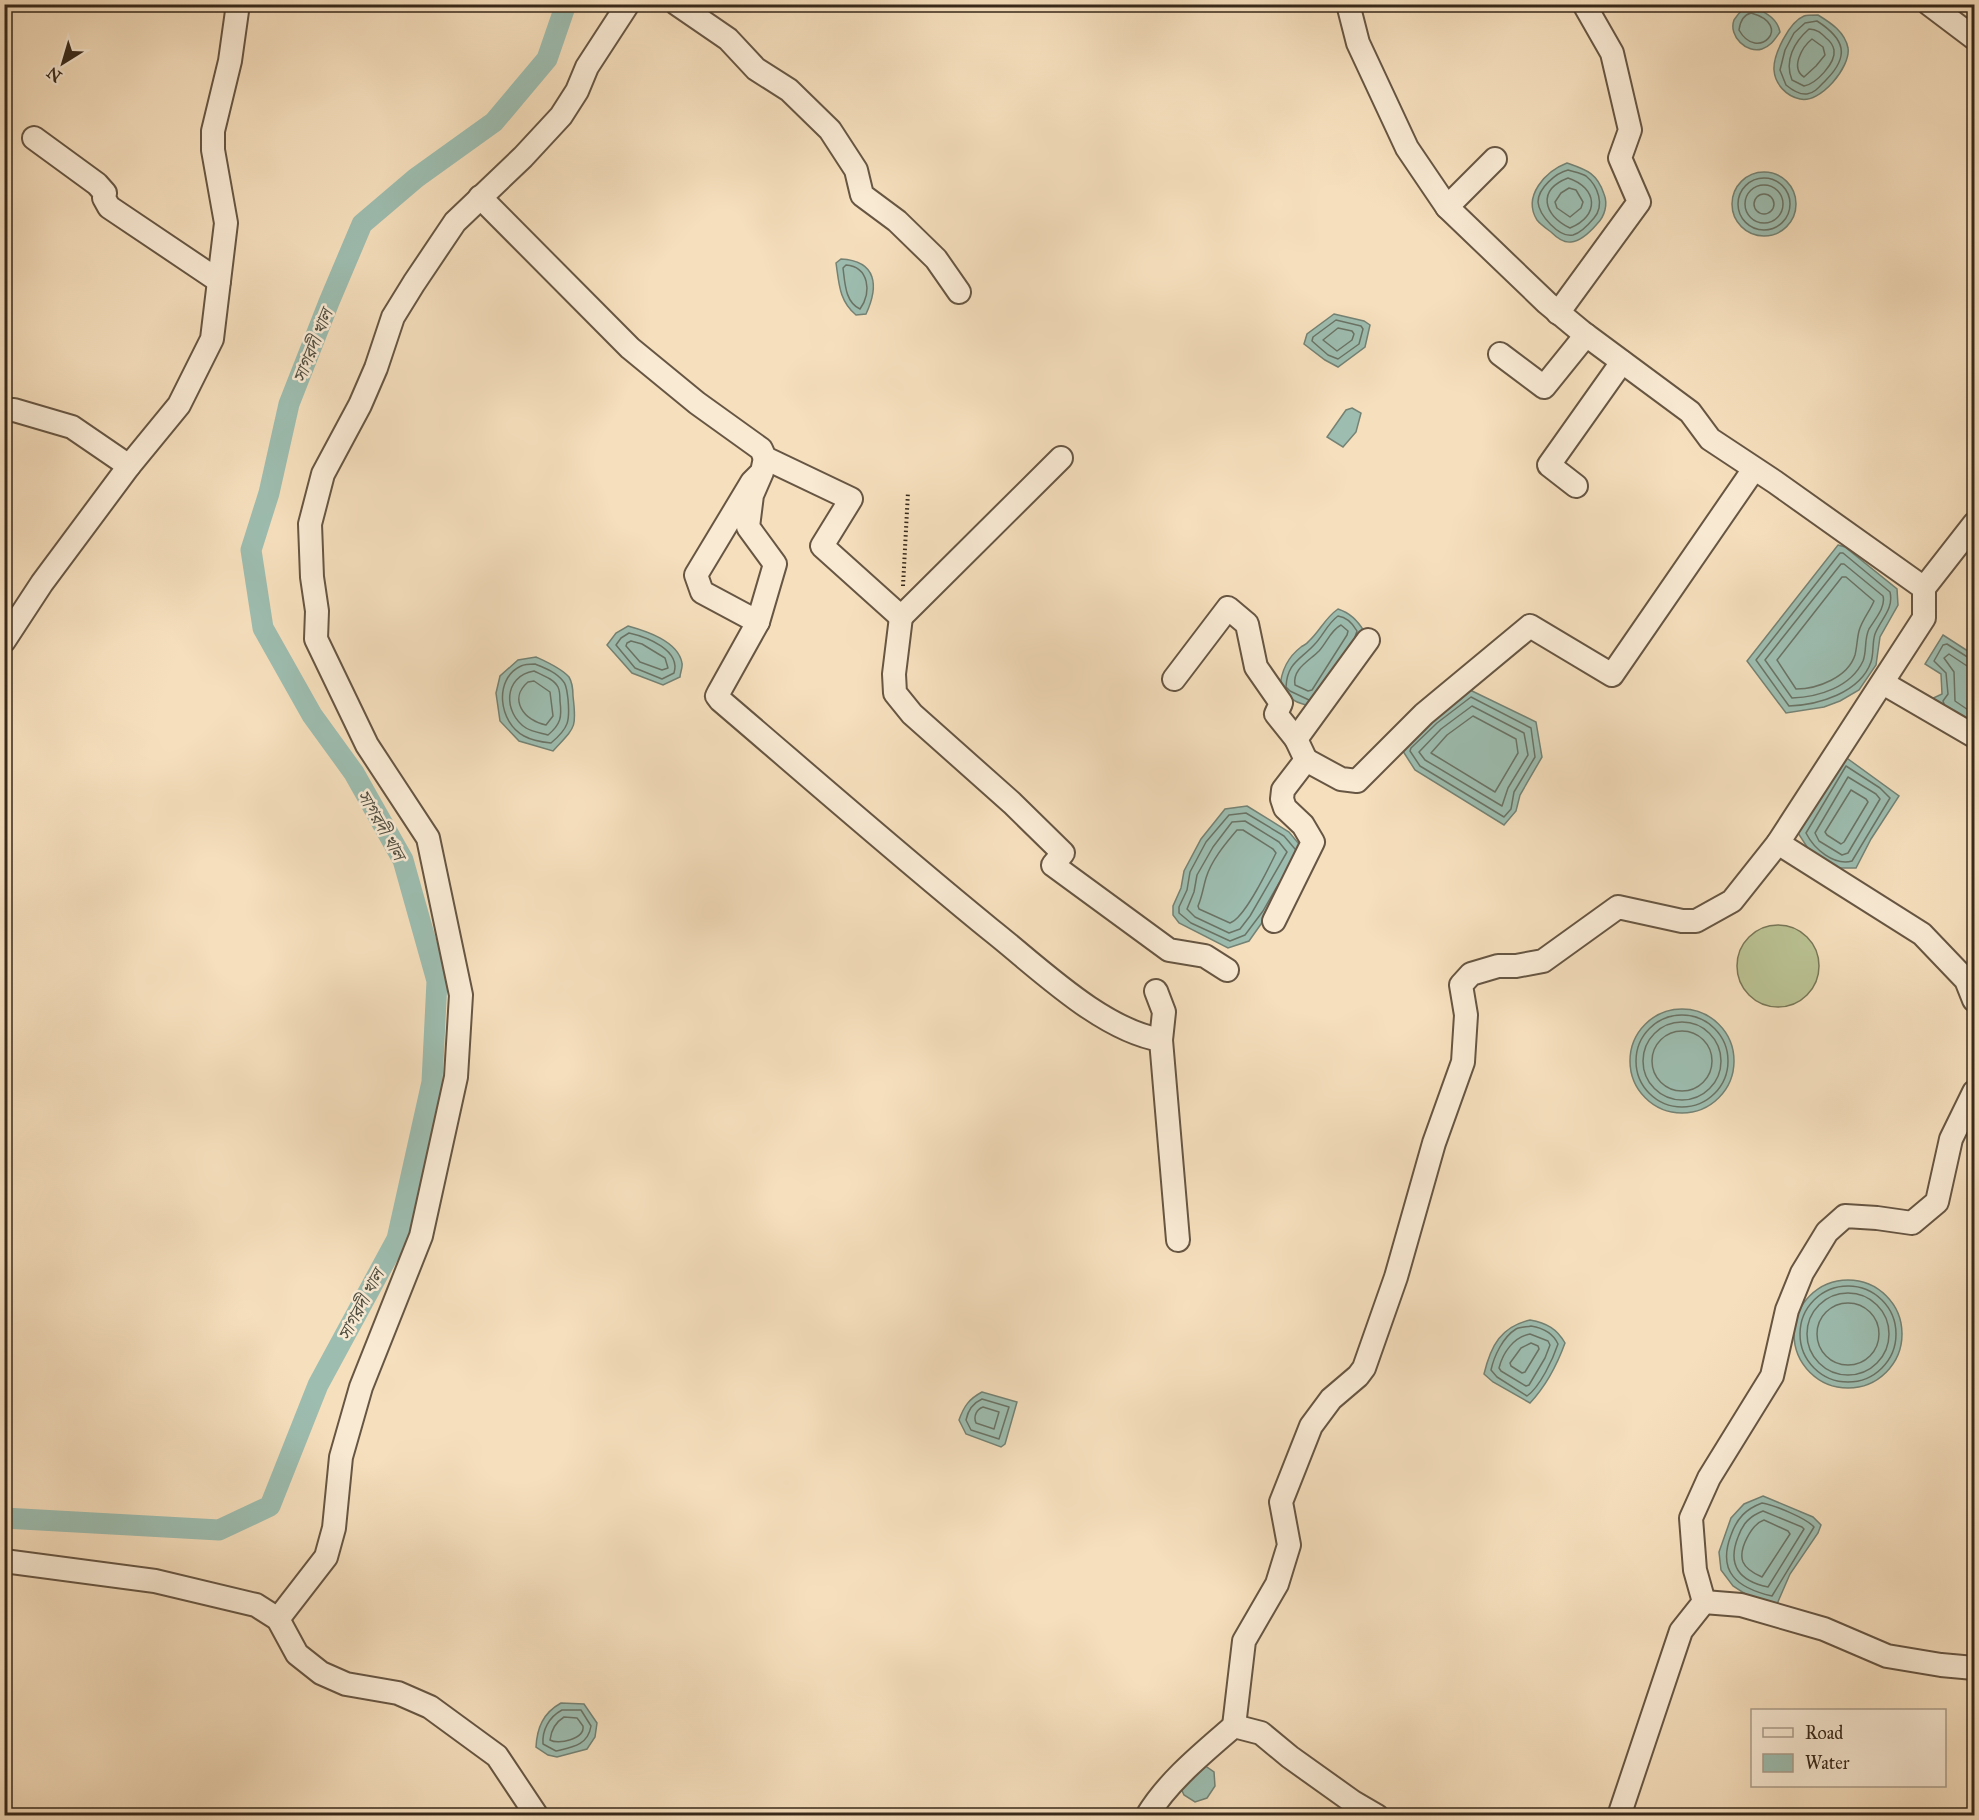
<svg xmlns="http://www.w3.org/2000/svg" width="1979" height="1820" font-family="'IM FELL Great Primer','Noto Serif Bengali',serif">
<rect width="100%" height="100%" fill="#f6dfbd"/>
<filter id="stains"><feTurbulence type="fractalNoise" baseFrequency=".00333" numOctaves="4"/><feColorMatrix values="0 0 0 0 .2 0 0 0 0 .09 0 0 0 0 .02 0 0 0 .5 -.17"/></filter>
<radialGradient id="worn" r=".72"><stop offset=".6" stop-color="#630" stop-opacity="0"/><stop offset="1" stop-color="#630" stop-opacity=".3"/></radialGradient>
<circle fill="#bac293" stroke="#787656" stroke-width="1.5" cx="1778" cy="966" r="41"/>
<g fill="#9dbdb0" stroke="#748274" stroke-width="1.5">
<path d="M1755,7C1767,14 1777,18 1780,32C1775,39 1771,46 1762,49C1747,54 1728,36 1734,20C1736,17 1740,12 1743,9Z"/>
<path d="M1818,15C1831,23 1845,32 1848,48C1851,67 1820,104 1800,99C1786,96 1775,84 1774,70C1773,55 1789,22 1804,16C1807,15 1814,15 1818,15Z"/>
<path d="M1567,163C1587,170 1597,173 1604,194C1608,204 1605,216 1597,224C1591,231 1581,241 1571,242C1564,243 1556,237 1551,232C1547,229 1540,224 1537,220C1522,196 1546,171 1567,163Z"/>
<circle cx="1764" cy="204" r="32"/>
<path d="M841,259C877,261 879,286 866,314L856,315C839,301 839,283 836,263Z"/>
<polygon points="1334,314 1364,321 1370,325 1365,347 1338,367 1325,360 1304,344 1307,334"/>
<polygon points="1352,408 1361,413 1356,432 1343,447 1327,437 1346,410"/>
<polygon points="1838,545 1845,547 1897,589 1898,605 1880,637 1876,665 1859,690 1840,701 1824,707 1786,713 1747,661"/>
<path d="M1338,609C1350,613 1357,620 1364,631L1311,706C1299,704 1287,698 1280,688C1281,671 1288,657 1301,647C1304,645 1307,644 1309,641C1320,631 1325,618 1338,609Z"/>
<path d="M628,626C646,631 678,641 682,663C683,667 680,673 680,677L663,685L632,673L607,645L616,633Z"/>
<polygon points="1943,635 1974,655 1974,729 1929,700 1942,694 1941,674 1925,664"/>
<path d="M536,657C547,662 561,668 569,677C572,682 573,690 573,696C577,729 575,727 553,751L519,741L500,721L496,693L500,676L518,660Z"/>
<polygon points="1470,690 1536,722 1542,757 1520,795 1516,811 1504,825 1415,770 1401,748 1433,718"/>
<polygon points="1844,756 1899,796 1871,839 1856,868 1837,868 1809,850 1798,833"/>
<polygon points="1247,806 1289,832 1304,850 1261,924 1249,941 1228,948 1179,923 1173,915 1173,906 1181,888 1184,871 1201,839 1225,809"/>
<circle cx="1682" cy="1061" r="52"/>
<circle cx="1848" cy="1334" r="54"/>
<path d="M1530,1320C1547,1323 1557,1329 1565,1343C1557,1365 1546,1386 1530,1403L1493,1382L1484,1374C1491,1345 1501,1327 1530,1320Z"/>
<path d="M982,1392L1017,1402L1005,1444L1001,1447L966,1434L959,1420C964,1406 969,1399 982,1392Z"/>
<polygon points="1763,1496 1813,1517 1821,1525 1818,1533 1790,1574 1777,1604 1750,1597 1733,1586 1721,1570 1719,1552 1731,1518 1744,1504"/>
<path d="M561,1703L584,1704L597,1723L595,1737L587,1749L557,1757L548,1755L536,1747C537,1728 543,1713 561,1703Z"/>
<polygon points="1204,1765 1214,1772 1215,1786 1207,1798 1195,1802 1184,1795 1179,1784"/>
</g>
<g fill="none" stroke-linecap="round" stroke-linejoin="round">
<g stroke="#6a7365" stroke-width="1.5">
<path d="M1751,13C1795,25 1757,63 1739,30C1740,22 1743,15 1751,13Z"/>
<path d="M1817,21C1845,39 1850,56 1826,80C1820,86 1815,93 1807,94C1799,95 1792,90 1786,85L1780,70L1785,50L1794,33L1805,23Z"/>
<path d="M1809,29C1817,29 1821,33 1826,38C1830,41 1833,45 1834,50C1836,63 1816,84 1804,86L1792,80C1784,61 1794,42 1809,29Z"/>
<path d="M1812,39L1823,47L1825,55L1816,66L1804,77C1790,68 1802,47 1812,39Z"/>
<path d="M1568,170C1574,172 1581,173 1586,176C1598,186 1605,205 1594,218C1589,224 1581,233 1573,235C1559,238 1539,215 1538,202C1538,188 1556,173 1568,170Z"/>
<circle cx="1764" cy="204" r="26"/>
<path d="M1568,178C1598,188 1600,216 1570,228C1543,215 1537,190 1568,178Z"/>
<circle cx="1764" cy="204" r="19"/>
<polygon points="1569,188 1576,190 1583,202 1581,208 1570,217 1557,208 1555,202 1561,193"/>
<circle cx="1764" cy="204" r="10"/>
<path d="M846,265C869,267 872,292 860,309C845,302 845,283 843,268Z"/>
<polygon points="1336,320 1361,326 1363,329 1359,344 1338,359 1328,355 1312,341 1313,337"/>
<polygon points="1338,328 1352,331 1354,334 1352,340 1337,351 1323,340"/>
<path d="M1840,553H1843L1890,592C1894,609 1881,619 1875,634C1872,643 1874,653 1871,662C1860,693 1818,705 1789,706L1756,660Z"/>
<path d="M1841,564H1844L1883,596C1886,607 1875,619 1869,629C1864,639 1867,651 1863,661C1851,687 1819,697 1792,698L1765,660Z"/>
<path d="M1842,577H1846L1874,601C1870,611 1862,620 1859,631C1857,639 1857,647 1855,655C1848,677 1818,689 1796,689L1777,660Z"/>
<path d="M1341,625L1348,631L1347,635L1312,690L1308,691L1295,685C1292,669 1309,661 1319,651C1327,642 1331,630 1341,625Z"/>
<path d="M629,633C647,637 681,650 674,673L662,679L635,668L616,645L621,638Z"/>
<polygon points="631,641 642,644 665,658 668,668 662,670 640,662 626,646 627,643"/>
<path d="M535,664C545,668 556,672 563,681C567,685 567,693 568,699C570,721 569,728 551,743C542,742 531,740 524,736C499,723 493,679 521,666C525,664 531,664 535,664Z"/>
<polyline points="1974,667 1967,666 1949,654 1944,658 1954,672 1955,701 1974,714"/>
<path d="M534,671C542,675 554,679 558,687C560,691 560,697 560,701C562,717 561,724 548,735C542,733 532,732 526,728C503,713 503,676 534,671Z"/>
<path d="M528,682L534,681L550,692L553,716L546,725C524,721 508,699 528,682Z"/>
<polygon points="1471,697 1531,728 1535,757 1514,792 1511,809 1504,817 1420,766 1410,751 1411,748 1437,723"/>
<path d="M1309,700L1290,691L1286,687C1287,663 1300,660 1314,645C1323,636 1327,624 1338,616C1346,617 1353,624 1357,631L1355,637"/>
<polyline points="1944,704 1943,701 1948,694 1946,673 1934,661 1943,645 1947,644 1969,658 1974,659"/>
<polygon points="1472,706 1524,733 1528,755 1508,788 1502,806 1425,760 1419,752 1441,729"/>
<polygon points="1473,716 1516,739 1518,753 1495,792 1431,753 1447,735"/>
<path d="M1846,766L1880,788L1890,798L1852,861C1834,866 1814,849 1806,833Z"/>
<polygon points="1848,777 1876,794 1880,799 1848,853 1842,855 1819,841 1815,833"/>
<polygon points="1851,790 1866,799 1868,802 1844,842 1841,844 1827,835 1825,832"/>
<polygon points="1245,821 1279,842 1287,852 1250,916 1240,929 1229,933 1195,917 1187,909 1194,892 1197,875 1213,847 1232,822"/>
<path d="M1237,830H1243L1273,849L1276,853C1268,869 1245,918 1230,923L1199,909L1198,906C1202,897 1203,888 1206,878C1211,861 1225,844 1237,830Z"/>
<polyline points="1279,883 1263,911 1245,935 1230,941 1191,923 1179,913 1179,907 1187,890 1190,872 1206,842 1229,815 1246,813 1284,836 1295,849"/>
<circle cx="1682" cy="1061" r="46"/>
<circle cx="1682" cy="1061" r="39"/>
<circle cx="1682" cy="1061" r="30"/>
<circle cx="1848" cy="1334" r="48"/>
<circle cx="1848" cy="1334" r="41"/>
<circle cx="1848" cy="1334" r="31"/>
<path d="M1531,1326C1543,1328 1553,1333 1558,1344C1553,1359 1540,1387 1527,1396L1497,1377L1491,1370C1494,1356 1503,1337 1516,1329C1520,1327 1527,1327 1531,1326Z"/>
<path d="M1530,1334L1548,1341L1550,1345L1545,1358L1529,1385L1526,1386L1501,1371L1499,1368C1503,1352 1514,1337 1530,1334Z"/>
<polygon points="1531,1343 1538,1346 1539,1349 1525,1372 1522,1373 1511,1366 1510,1363 1521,1348"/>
<path d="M982,1399L1009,1407L999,1439L971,1430L966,1420C968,1410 973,1403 982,1399Z"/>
<path d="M983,1407L999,1412L994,1429L976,1423C973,1416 977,1409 983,1407Z"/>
<path d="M1762,1503C1774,1505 1806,1518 1814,1527L1772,1596C1737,1588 1717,1572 1731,1535C1737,1518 1746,1509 1762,1503Z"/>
<path d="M1763,1511L1802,1527L1804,1529L1768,1587C1739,1581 1727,1565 1738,1537C1743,1523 1750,1516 1763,1511Z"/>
<path d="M1764,1520L1788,1531L1790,1534L1762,1577C1755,1574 1746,1569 1743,1562C1738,1549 1752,1524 1764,1520Z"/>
<path d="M562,1710H581L591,1726C588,1745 573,1747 556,1751L543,1744C542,1730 549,1717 562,1710Z"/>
<path d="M564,1717L577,1718C578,1719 582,1725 583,1726C585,1739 558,1745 550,1740C551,1731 556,1722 564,1717Z"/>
</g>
<polyline stroke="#9dbdb0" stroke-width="21" points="4,1518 219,1530 270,1506 318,1385 397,1239 432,1082 437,981 403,860 354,773 312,715 263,628 251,550 269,493 289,404 329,302 362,224 416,178 494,122 547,59 566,4"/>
<g stroke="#675643" stroke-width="26">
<g id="street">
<polyline points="677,4 728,39 756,69 789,90 830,130 856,170 862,195 897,221 936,259 959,292"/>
<polyline points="1348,4 1358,43 1407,148 1447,207 1547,303 1582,332 1690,412 1710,439 1775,482 1924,588 1924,618 1778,843 1922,934 1966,980 1974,1000"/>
<polyline points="1929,4 1974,38"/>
<polyline points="34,138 97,184 105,193 104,198 109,207 219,281"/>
<polyline points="480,197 630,348 697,403 761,449 765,458 851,499 822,546 901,617 1061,458"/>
<polyline points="1447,207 1495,159"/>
<polyline points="1558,313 1639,202 1620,158 1630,130 1612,53 1584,4"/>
<polyline points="1500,354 1544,387 1586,335"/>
<polyline points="4,411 14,410 72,427 129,466"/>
<polyline points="762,472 752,482 696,575 702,592 758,622 775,564 748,527 752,495 762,472 765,458"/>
<polyline points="1576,486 1549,465 1622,362"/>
<polyline points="1924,588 1974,524"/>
<polyline points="901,617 894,674 895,693 912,714 1012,803 1063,853 1053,865 1169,950 1205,956 1227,970"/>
<path d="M758,622L719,692L717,696L720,700C810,777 899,855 991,930C1038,967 1101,1030 1161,1040"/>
<polyline points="4,641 42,583 129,466 179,405 212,339 226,223 213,150 213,131 230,61 238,4"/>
<polyline points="1174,679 1228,608 1247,624 1256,667 1281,703 1276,714 1296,739 1306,760"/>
<polyline points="1883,683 1974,736"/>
<polyline points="1296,739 1368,640"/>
<polyline points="1274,921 1313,842 1303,825 1285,808 1282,799 1283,790 1306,760 1341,779 1357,781 1424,714 1530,626 1612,675 1754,469"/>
<polyline points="1156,991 1164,1012 1161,1040 1178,1240"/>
<polyline points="4,1561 155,1581 256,1605 278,1619 297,1654 321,1673 346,1684 398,1693 430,1707 497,1756 537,1816"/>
<polyline points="1704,1602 1741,1605 1824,1629 1887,1656 1941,1665 1974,1668"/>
<polyline points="278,1619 326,1557 334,1528 341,1457 361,1387 421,1236 456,1077 461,995 428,838 367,745 316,639 317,611 312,577 310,524 323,474 360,405 376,368 393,317 414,283 455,222 523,157 561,116 577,91 587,67 628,4"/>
<polyline points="1234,1726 1244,1641 1277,1584 1289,1545 1281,1502 1311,1426 1331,1399 1358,1376 1364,1368 1396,1277 1434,1143 1463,1062 1466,1015 1461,985 1471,974 1498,966 1516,966 1543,961 1618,907 1682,921 1696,921 1732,901 1778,843"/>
<path d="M1147,1816C1168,1781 1203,1753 1234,1726L1261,1733L1290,1757L1353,1802L1377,1816"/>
<polyline points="1619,1816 1681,1631 1704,1602 1695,1570 1691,1518 1709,1478 1772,1376 1787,1310 1802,1273 1827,1232 1845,1216 1877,1218 1912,1223 1937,1202 1951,1139 1974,1092"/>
</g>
</g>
<polyline stroke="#37291a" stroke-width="4" stroke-dasharray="1.5 3" stroke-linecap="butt" points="903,586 908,492"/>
<use href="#street" stroke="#f9ead4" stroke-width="22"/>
</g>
<g text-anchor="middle" stroke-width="5" stroke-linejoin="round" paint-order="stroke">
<g font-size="18" font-style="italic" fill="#504e40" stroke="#f9ead4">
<text transform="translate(313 346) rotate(-68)" y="6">সাগরদী খাল</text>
<text transform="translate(381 825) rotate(60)" y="6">সাগরদী খাল</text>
<text transform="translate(361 1305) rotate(-62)" y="6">সাগরদী খাল</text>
</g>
</g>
<rect width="1979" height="1820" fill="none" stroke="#f6dfbd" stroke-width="24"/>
<rect x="6" y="6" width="1967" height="1808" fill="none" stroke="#37291a" stroke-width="3"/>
<rect x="12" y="12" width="1955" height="1796" fill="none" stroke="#37291a" stroke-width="1.5"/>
<rect x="1751" y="1709" width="195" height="78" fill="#f9ead4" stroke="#ab9d8a" stroke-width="1.5"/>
<rect x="1763" y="1728" width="30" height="9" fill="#f9ead4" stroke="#ab9d8a" stroke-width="1.5"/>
<text x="1805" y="1739" font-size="18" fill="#37291a">Road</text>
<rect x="1763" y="1754" width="30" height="18" fill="#9dbdb0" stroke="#ab9d8a" stroke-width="1.5"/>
<text x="1805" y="1769" font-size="18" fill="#37291a">Water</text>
<g transform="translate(63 63) rotate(217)" stroke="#f9ead4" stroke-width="4.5" paint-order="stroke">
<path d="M0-4.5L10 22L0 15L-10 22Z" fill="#37291a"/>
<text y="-9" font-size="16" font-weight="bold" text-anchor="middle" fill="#37291a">N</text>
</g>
<rect width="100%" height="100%" filter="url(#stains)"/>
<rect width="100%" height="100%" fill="url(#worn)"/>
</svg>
